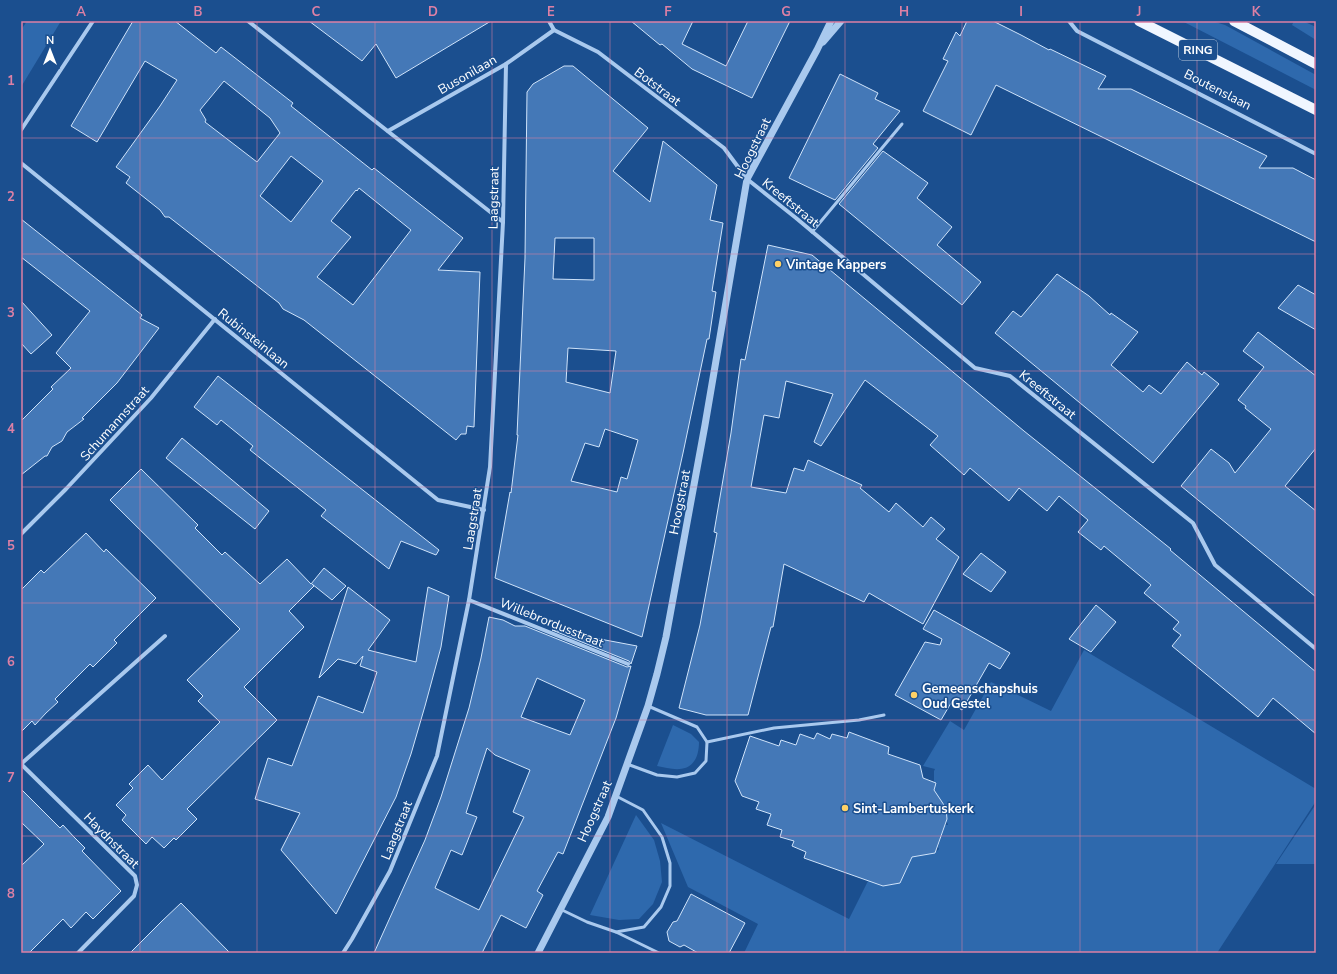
<svg xmlns="http://www.w3.org/2000/svg" width="1337" height="974" font-family="'Nunito Sans',sans-serif">
<rect width="100%" height="100%" fill="#1b4f8f"/>
<g fill="#2e69ad">
<polygon points="27,21 61,21 21,87 21,30"/>
<polygon points="1182,21 1212,21 1225,25 1316,75 1316,90"/>
<polygon points="1294,21 1303,21 1316,27 1316,40 1292,25"/>
<polygon points="1084,650 1316,789 1316,801 1217,953 744,953 758,924 688,887 661,823 849,919 871,875 892,882 892,885 894,884 902,859 914,854 915,857 918,856 917,854 935,849 937,851 939,849 938,847 945,825 948,825 947,822 945,823 939,815 947,809 943,803 935,809 933,785 936,785 937,783 934,782 934,771 935,769 923,766 950,721 964,730 991,682 1051,711"/>
<path d="M673,725L691,734L699,742C699,747 698,754 696,758C688,774 671,769 657,766Z"/>
<polygon points="1316,804 1316,864 1276,864"/>
<polygon points="636,815 654,840 660,861 662,882 653,904 639,919 619,920 590,915"/>
</g>
<g fill="#4478b7" stroke="#cfe3fa" fill-rule="evenodd">
<path d="M133,21H175L216,53L221,47L293,103L291,106L372,170L374,168L463,238L438,270L480,272L474,427L467,426L466,434H461L456,440L304,320L283,309L279,303L169,217H165L160,210L126,183L130,177L116,167L160,106L177,80L145,61L97,142L71,126ZM224,81L270,118L280,133L257,162L205,122L206,120L200,110ZM291,156L323,181L291,222L260,196ZM359,188L411,230L353,305L317,277L351,237L331,221L356,190L357,191Z"/>
<polygon points="309,21 491,21 396,78 376,44 362,61"/>
<polygon points="631,21 693,21 682,44 726,66 748,21 790,21 752,98 692,69 662,44 660,45"/>
<polygon points="967,21 993,21 1021,35 1049,50 1050,49 1106,76 1098,89 1131,89 1267,156 1259,168 1293,168 1316,180 1316,242 996,85 971,135 923,111 948,61 943,59 956,32 960,36"/>
<path d="M564,66H573L648,128L613,171L650,202L663,141L717,185L710,220L723,223L712,291L716,292L709,339H707L683,453L642,637L495,578L510,492L511,493L518,435H517L525,258L527,92L533,84ZM555,238H594V280L553,279ZM568,348L616,351L610,393L566,382ZM605,429L638,440L627,479L621,477L617,492L571,481L585,443L599,447Z"/>
<polygon points="840,74 878,93 875,99 900,111 873,144 878,148 835,200 789,178"/>
<polygon points="883,151 928,183 917,198 952,227 937,245 981,282 962,305 839,204"/>
<polygon points="21,219 142,315 140,318 159,328 117,383 82,418 84,419 67,432 62,441 52,447 47,456 45,456 21,475 21,421 53,389 51,387 71,368 56,353 90,311 21,257"/>
<polygon points="768,245 812,255 1024,431 1171,549 1170,550 1316,672 1316,734 1273,698 1258,717 1172,646 1181,635 1173,629 1179,622 1144,593 1151,585 1104,546 1101,550 1078,532 1088,520 1059,496 1047,511 1019,488 1009,501 970,468 964,475 930,445 938,436 865,380 821,446 814,442 833,394 786,381 779,418 764,415 751,487 786,493 794,468 804,471 808,460 862,485 860,488 889,512 896,503 923,527 931,517 945,529 936,539 959,557 923,624 869,593 864,602 784,564 773,627 771,627 748,715 706,715 679,708 700,625 717,533 714,532 731,433 741,359 745,360"/>
<polygon points="1057,274 1089,296 1110,315 1111,313 1138,332 1111,365 1143,392 1149,385 1161,394 1187,362 1202,375 1204,372 1219,384 1153,463 995,333 1013,311 1021,317"/>
<polygon points="1298,285 1316,295 1316,330 1278,308"/>
<polygon points="21,301 52,335 31,354 21,343"/>
<polygon points="1258,332 1316,376 1316,448 1285,486 1316,511 1316,597 1181,486 1211,449 1229,463 1235,473 1271,429 1245,408 1246,406 1238,400 1264,367 1243,351"/>
<polygon points="218,376 439,550 436,555 401,541 389,569 321,516 326,510 250,450 253,446 221,420 217,425 194,407"/>
<polygon points="182,438 269,511 255,529 166,458"/>
<polygon points="141,469 198,525 195,528 222,555 225,552 260,584 287,559 311,584 324,568 346,586 332,600 312,584 314,586 289,611 304,627 244,687 277,720 187,809 197,819 176,840 174,838 164,848 152,837 146,844 122,820 126,815 116,805 133,788 129,784 148,765 162,780 220,722 198,701 203,696 187,680 240,629 110,500"/>
<polygon points="86,533 104,552 106,549 156,598 114,640 117,643 93,667 90,664 55,699 58,702 46,713 35,725 32,721 21,732 21,590 41,570 44,573"/>
<polygon points="981,553 1006,572 991,592 963,574"/>
<polygon points="348,587 390,620 368,650 416,662 428,587 449,596 441,647 425,706 411,754 396,797 336,914 281,850 300,813 255,799 268,758 292,766 318,696 363,713 377,672 360,666 363,656 356,664 338,659 319,678"/>
<polygon points="1096,605 1116,622 1091,652 1069,639"/>
<polygon points="934,610 1010,653 1000,669 989,663 962,710 951,703 941,720 895,695 925,642 940,645 942,639 923,629"/>
<path d="M489,617L503,620L515,626H525L627,667L631,666L616,718L563,854L558,852L537,891L543,895L526,928L501,915L482,953H374L425,840L441,797L469,708L481,658ZM537,678L585,700L570,735L521,717ZM487,748L495,755L530,770L513,812L524,817L479,910L435,888L451,850L462,855L477,817L466,813Z"/>
<polygon points="552,630 637,646 631,664 629,661"/>
<polygon points="849,732 889,747 888,754 920,765 923,778 936,783 934,790 946,808 947,819 935,853 912,857 900,883 883,886 804,858 806,852 792,846 794,841 780,837 782,830 767,825 771,814 756,809 759,802 742,796 735,781 750,736 779,746 781,740 796,745 800,734 814,739 817,733 830,739 832,734 847,738"/>
<polygon points="21,789 60,828 63,825 74,837 85,848 82,851 121,891 93,919 86,912 71,928 63,919 29,953 21,953 21,866 44,844 21,822"/>
<polygon points="691,894 745,923 729,953 698,953 684,945 680,947 669,941 667,932 673,922 677,921"/>
<polygon points="181,903 230,953 130,953 162,921"/>
</g>
<g fill="none" stroke-linecap="round" stroke-linejoin="round">
<g stroke="#a9c9ee" stroke-width="3">
<polyline points="812,232 902,124"/>
<polyline points="707,742 774,728 859,720 884,715"/>
<polyline points="627,764 657,775 677,777 695,773 706,761 707,742 697,727 648,706"/>
<polyline points="560,909 587,922 616,932 644,927 661,907 670,886 670,863 662,837 643,810 616,796"/>
<polyline points="616,932 659,953"/>
</g>
<g stroke="#a9c9ee" stroke-width="4">
<polyline points="248,21 503,222"/>
<polyline points="549,21 554,30 598,52 724,148 747,179 796,218 975,368 1010,376 1193,523 1215,565 1316,649"/>
<polyline points="1069,21 1077,31 1316,154"/>
<polyline points="21,130 93,21"/>
<polyline points="388,131 506,64 554,30"/>
<polyline points="21,163 438,500 484,510"/>
<polyline points="21,534 66,489 151,398 215,319"/>
<polyline points="469,600 628,664"/>
<polyline points="21,764 135,876 137,885 134,896 78,953"/>
<polyline points="21,764 165,636"/>
<polyline points="343,953 352,939 390,871 437,756 469,600 490,467 503,222 506,64"/>
</g>
<g stroke="#a9c9ee" stroke-width="7">
<polyline points="823,42 841,21"/>
<polyline points="538,953 608,817 648,706 657,674 666,637 705,425 747,179 817,50 831,21"/>
</g>
<g stroke="#f0f6ff" stroke-width="10">
<polyline points="1139,21 1316,110"/>
<polyline points="1234,21 1316,64"/>
</g>
</g>
<path fill="none" stroke="#dd80a5" stroke-width="1" stroke-opacity="0.55" d="M140,21V953M257,21V953M375,21V953M492,21V953M610,21V953M727,21V953M845,21V953M962,21V953M1080,21V953M1197,21V953M21,138H1316M21,254H1316M21,371H1316M21,487H1316M21,603H1316M21,720H1316M21,836H1316"/>
<g fill="#ffd166" stroke="#1b4f8f" stroke-width="1.5">
<circle cx="778" cy="264" r="4"/>
<circle cx="914" cy="695" r="4"/>
<circle cx="845" cy="808" r="4"/>
</g>
<g text-anchor="middle" stroke-width="3" stroke-linejoin="round" paint-order="stroke">
<rect fill="#1b4f8f" stroke="#bbcadd" stroke-width="1" x="1179" y="40" width="38" height="20" rx="3"/>
<g font-size="12" font-weight="bold" fill="#fff">
<text x="1198" y="54">RING</text>
</g>
<g font-size="13" fill="#fff" stroke="#1b4f8f">
<text transform="translate(467 74) rotate(-30)" y="5">Busonilaan</text>
<text transform="translate(658 86) rotate(37)" y="5">Botstraat</text>
<text transform="translate(1218 89) rotate(27)" y="5">Boutenslaan</text>
<text transform="translate(752 148) rotate(-64)" y="5">Hoogstraat</text>
<text transform="translate(493 198) rotate(-89)" y="5">Laagstraat</text>
<text transform="translate(791 202) rotate(39)" y="5">Kreeftstraat</text>
<text transform="translate(254 338) rotate(39)" y="5">Rubinsteinlaan</text>
<text transform="translate(1048 394) rotate(39)" y="5">Kreeftstraat</text>
<text transform="translate(114 423) rotate(-48)" y="5">Schumannstraat</text>
<text transform="translate(679 502) rotate(-79)" y="5">Hoogstraat</text>
<text transform="translate(472 519) rotate(-81)" y="5">Laagstraat</text>
<text transform="translate(552 622) rotate(22)" y="5">Willebrordusstraat</text>
<text transform="translate(594 811) rotate(-66)" y="5">Hoogstraat</text>
<text transform="translate(396 830) rotate(-68)" y="5">Laagstraat</text>
<text transform="translate(112 840) rotate(45)" y="5">Haydnstraat</text>
</g>
<g font-size="13" font-weight="bold" fill="#fff" stroke="#1b4f8f" text-anchor="start">
<text x="786" y="269">Vintage Kappers</text>
<text x="922" y="693">Gemeenschapshuis<tspan x="922" dy="15">Oud Gestel</tspan></text>
<text x="853" y="813">Sint-Lambertuskerk</text>
</g>
</g>
<rect width="1337" height="974" fill="none" stroke="#1b4f8f" stroke-width="44"/>
<g transform="translate(50 50)" stroke="#1b4f8f" stroke-width="3" paint-order="stroke">
<path d="M0-3L7 15L0 10L-7 15Z" fill="#ffffff"/>
<text y="-6" font-size="11" font-weight="bold" text-anchor="middle" fill="#ffffff">N</text>
</g>
<rect x="22" y="22" width="1293" height="930" fill="none" stroke="#dd80a5" stroke-width="1.5"/>
<g font-size="13" text-anchor="middle" font-weight="bold" fill="#dd80a5">
<text x="81" y="16">A</text>
<text x="198" y="16">B</text>
<text x="316" y="16">C</text>
<text x="433" y="16">D</text>
<text x="551" y="16">E</text>
<text x="668" y="16">F</text>
<text x="786" y="16">G</text>
<text x="904" y="16">H</text>
<text x="1021" y="16">I</text>
<text x="1139" y="16">J</text>
<text x="1256" y="16">K</text>
<text x="11" y="85">1</text>
<text x="11" y="201">2</text>
<text x="11" y="317">3</text>
<text x="11" y="433">4</text>
<text x="11" y="550">5</text>
<text x="11" y="666">6</text>
<text x="11" y="782">7</text>
<text x="11" y="898">8</text>
</g>
</svg>
